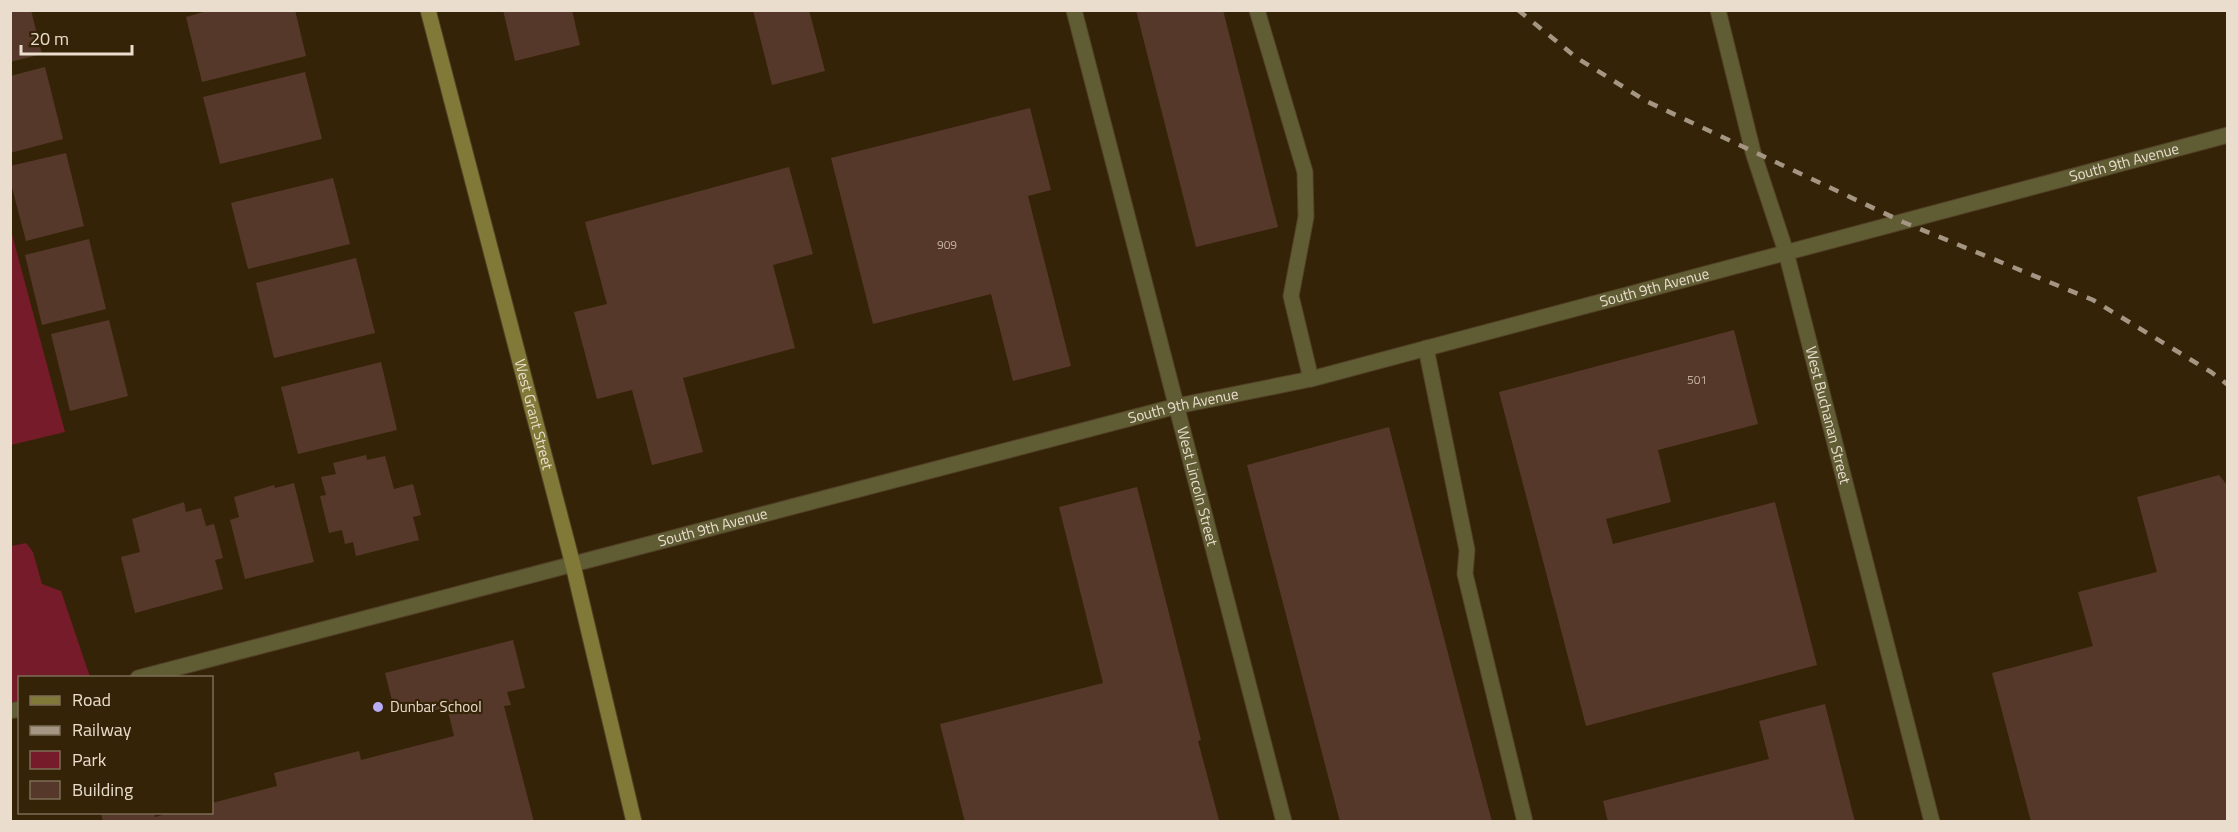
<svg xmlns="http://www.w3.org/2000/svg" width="2238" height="832" font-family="'Titillium Web',sans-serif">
<rect width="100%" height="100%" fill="#352307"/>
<g fill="#751b29">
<polygon points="10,227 65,432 11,445 10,445"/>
<polygon points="26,543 33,552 42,584 61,591 90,677 20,678 19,709 11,711 11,546"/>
</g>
<g fill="#56382a">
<polygon points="10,10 31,10 42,54 10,62"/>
<polygon points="210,10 295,10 306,56 202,82 186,17"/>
<polygon points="503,10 572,10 580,45 515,61"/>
<polygon points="753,10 809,10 825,71 772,85"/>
<polygon points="1136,10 1223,10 1278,227 1196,247"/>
<polygon points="45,67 63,139 10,153 10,76"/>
<polygon points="305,72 322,139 220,164 203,97"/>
<polygon points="1030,108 1051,190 1028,196 1071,366 1013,381 991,294 873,324 831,158"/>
<polygon points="66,153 84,226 26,241 10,180 10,166"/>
<polygon points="789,167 813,254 773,265 795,348 683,378 703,452 652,465 632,390 597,399 574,312 607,304 585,222"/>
<polygon points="333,178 350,244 248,269 231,203"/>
<polygon points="89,239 106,309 42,325 25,255"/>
<polygon points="356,258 375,333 274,358 256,283"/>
<polygon points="109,320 128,396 70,411 51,334"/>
<polygon points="1734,330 1758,424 1658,450 1671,502 1606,519 1613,544 1775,502 1817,665 1586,726 1499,392"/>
<polygon points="381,362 397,430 298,454 281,387"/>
<polygon points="1389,427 1492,822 1340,822 1247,465"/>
<polygon points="366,455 367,460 385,456 394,489 413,484 421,515 413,517 419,540 356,556 353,542 345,544 342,530 329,533 320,496 326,495 321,477 336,474 333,463"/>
<polygon points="2219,475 2228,486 2228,822 2031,822 1992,673 2093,646 2078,592 2157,572 2137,497"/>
<polygon points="294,483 314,562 245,579 230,520 239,517 234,497 274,485 275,488"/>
<polygon points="1137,487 1201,740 1198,741 1219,820 965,822 940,724 1103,683 1059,507"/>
<polygon points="184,502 186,512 201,508 206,526 214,524 223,558 215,560 223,589 135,613 121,557 140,552 132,519"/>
<polygon points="513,640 525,688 507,692 511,705 504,706 534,822 103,822 101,812 154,812 155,817 173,812 212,812 212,803 277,786 274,773 359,751 361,760 454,736 447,707 429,712 427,704 395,712 385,673"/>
<polygon points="1825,704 1855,822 1608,822 1603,801 1769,759 1759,721"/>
</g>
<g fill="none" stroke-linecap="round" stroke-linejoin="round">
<g stroke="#524127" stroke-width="17">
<g id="lane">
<polyline points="1257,10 1305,172 1306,217 1291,296 1311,379"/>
<polyline points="1426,348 1467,550 1465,574 1525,822"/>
</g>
</g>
<g stroke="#524127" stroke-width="17">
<g id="street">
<path id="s1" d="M1074,10L1284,822"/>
<path id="s2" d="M1718,10L1753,152L1786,252L1932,822"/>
<path id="s3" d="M138,678L1177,406L1311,379L2228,135"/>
<polyline points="10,711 20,709"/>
</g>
</g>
<g stroke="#524127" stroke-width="17">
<g id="secondary">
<path id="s4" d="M428,10L573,565L634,822"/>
</g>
</g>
<use href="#lane" stroke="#605c34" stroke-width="15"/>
<use href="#street" stroke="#605c34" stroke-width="15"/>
<use href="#secondary" stroke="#807937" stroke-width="15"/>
<polyline stroke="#a49682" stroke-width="4.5" stroke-dasharray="10 10" stroke-linecap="butt" points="1518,10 1577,58 1646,101 1903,222 2093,300 2211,372 2228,385"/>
</g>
<circle fill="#b8abf7" stroke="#352307" stroke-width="2" cx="378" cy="707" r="6"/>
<g text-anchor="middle" stroke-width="4.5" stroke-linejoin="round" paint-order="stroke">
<g font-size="12" fill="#c5b4a5">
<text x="947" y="249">909</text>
<text x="1697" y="384">501</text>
</g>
<g font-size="15" fill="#eaddce" stroke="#352307">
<text dy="5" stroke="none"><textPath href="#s3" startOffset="2052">South 9th Avenue</textPath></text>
<text dy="5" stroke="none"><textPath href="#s3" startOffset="1566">South 9th Avenue</textPath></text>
<text dy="5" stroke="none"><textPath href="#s3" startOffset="1080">South 9th Avenue</textPath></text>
<text dy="5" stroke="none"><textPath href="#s4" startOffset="418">West Grant Street</textPath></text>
<text dy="5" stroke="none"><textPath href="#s2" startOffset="420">West Buchanan Street</textPath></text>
<text dy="5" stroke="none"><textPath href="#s1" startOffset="492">West Lincoln Street</textPath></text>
<text dy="5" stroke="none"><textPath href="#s3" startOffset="594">South 9th Avenue</textPath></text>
</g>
<g font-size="15" fill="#eaddce" stroke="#352307" text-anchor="start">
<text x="390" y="712">Dunbar School</text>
</g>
</g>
<rect width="2238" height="832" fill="none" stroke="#eaddce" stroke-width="24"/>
<rect x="18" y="676" width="195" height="138" fill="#352307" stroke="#7d6d57" stroke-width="1.5"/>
<rect x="30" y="696" width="30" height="9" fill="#807937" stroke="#7d6d57" stroke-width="1.5"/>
<text x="72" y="706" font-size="18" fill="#eaddce">Road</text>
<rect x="30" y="726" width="30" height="9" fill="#a49682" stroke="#7d6d57" stroke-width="1.5"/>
<text x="72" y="736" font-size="18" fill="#eaddce">Railway</text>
<rect x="30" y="751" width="30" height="18" fill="#751b29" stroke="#7d6d57" stroke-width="1.5"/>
<text x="72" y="766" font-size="18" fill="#eaddce">Park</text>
<rect x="30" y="781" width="30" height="18" fill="#56382a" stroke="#7d6d57" stroke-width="1.5"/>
<text x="72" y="796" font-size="18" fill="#eaddce">Building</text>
<path d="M21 45v9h111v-9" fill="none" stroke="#eaddce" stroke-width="3"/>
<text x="30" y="45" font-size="18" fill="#eaddce" stroke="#352307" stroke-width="4.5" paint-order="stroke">20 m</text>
</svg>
